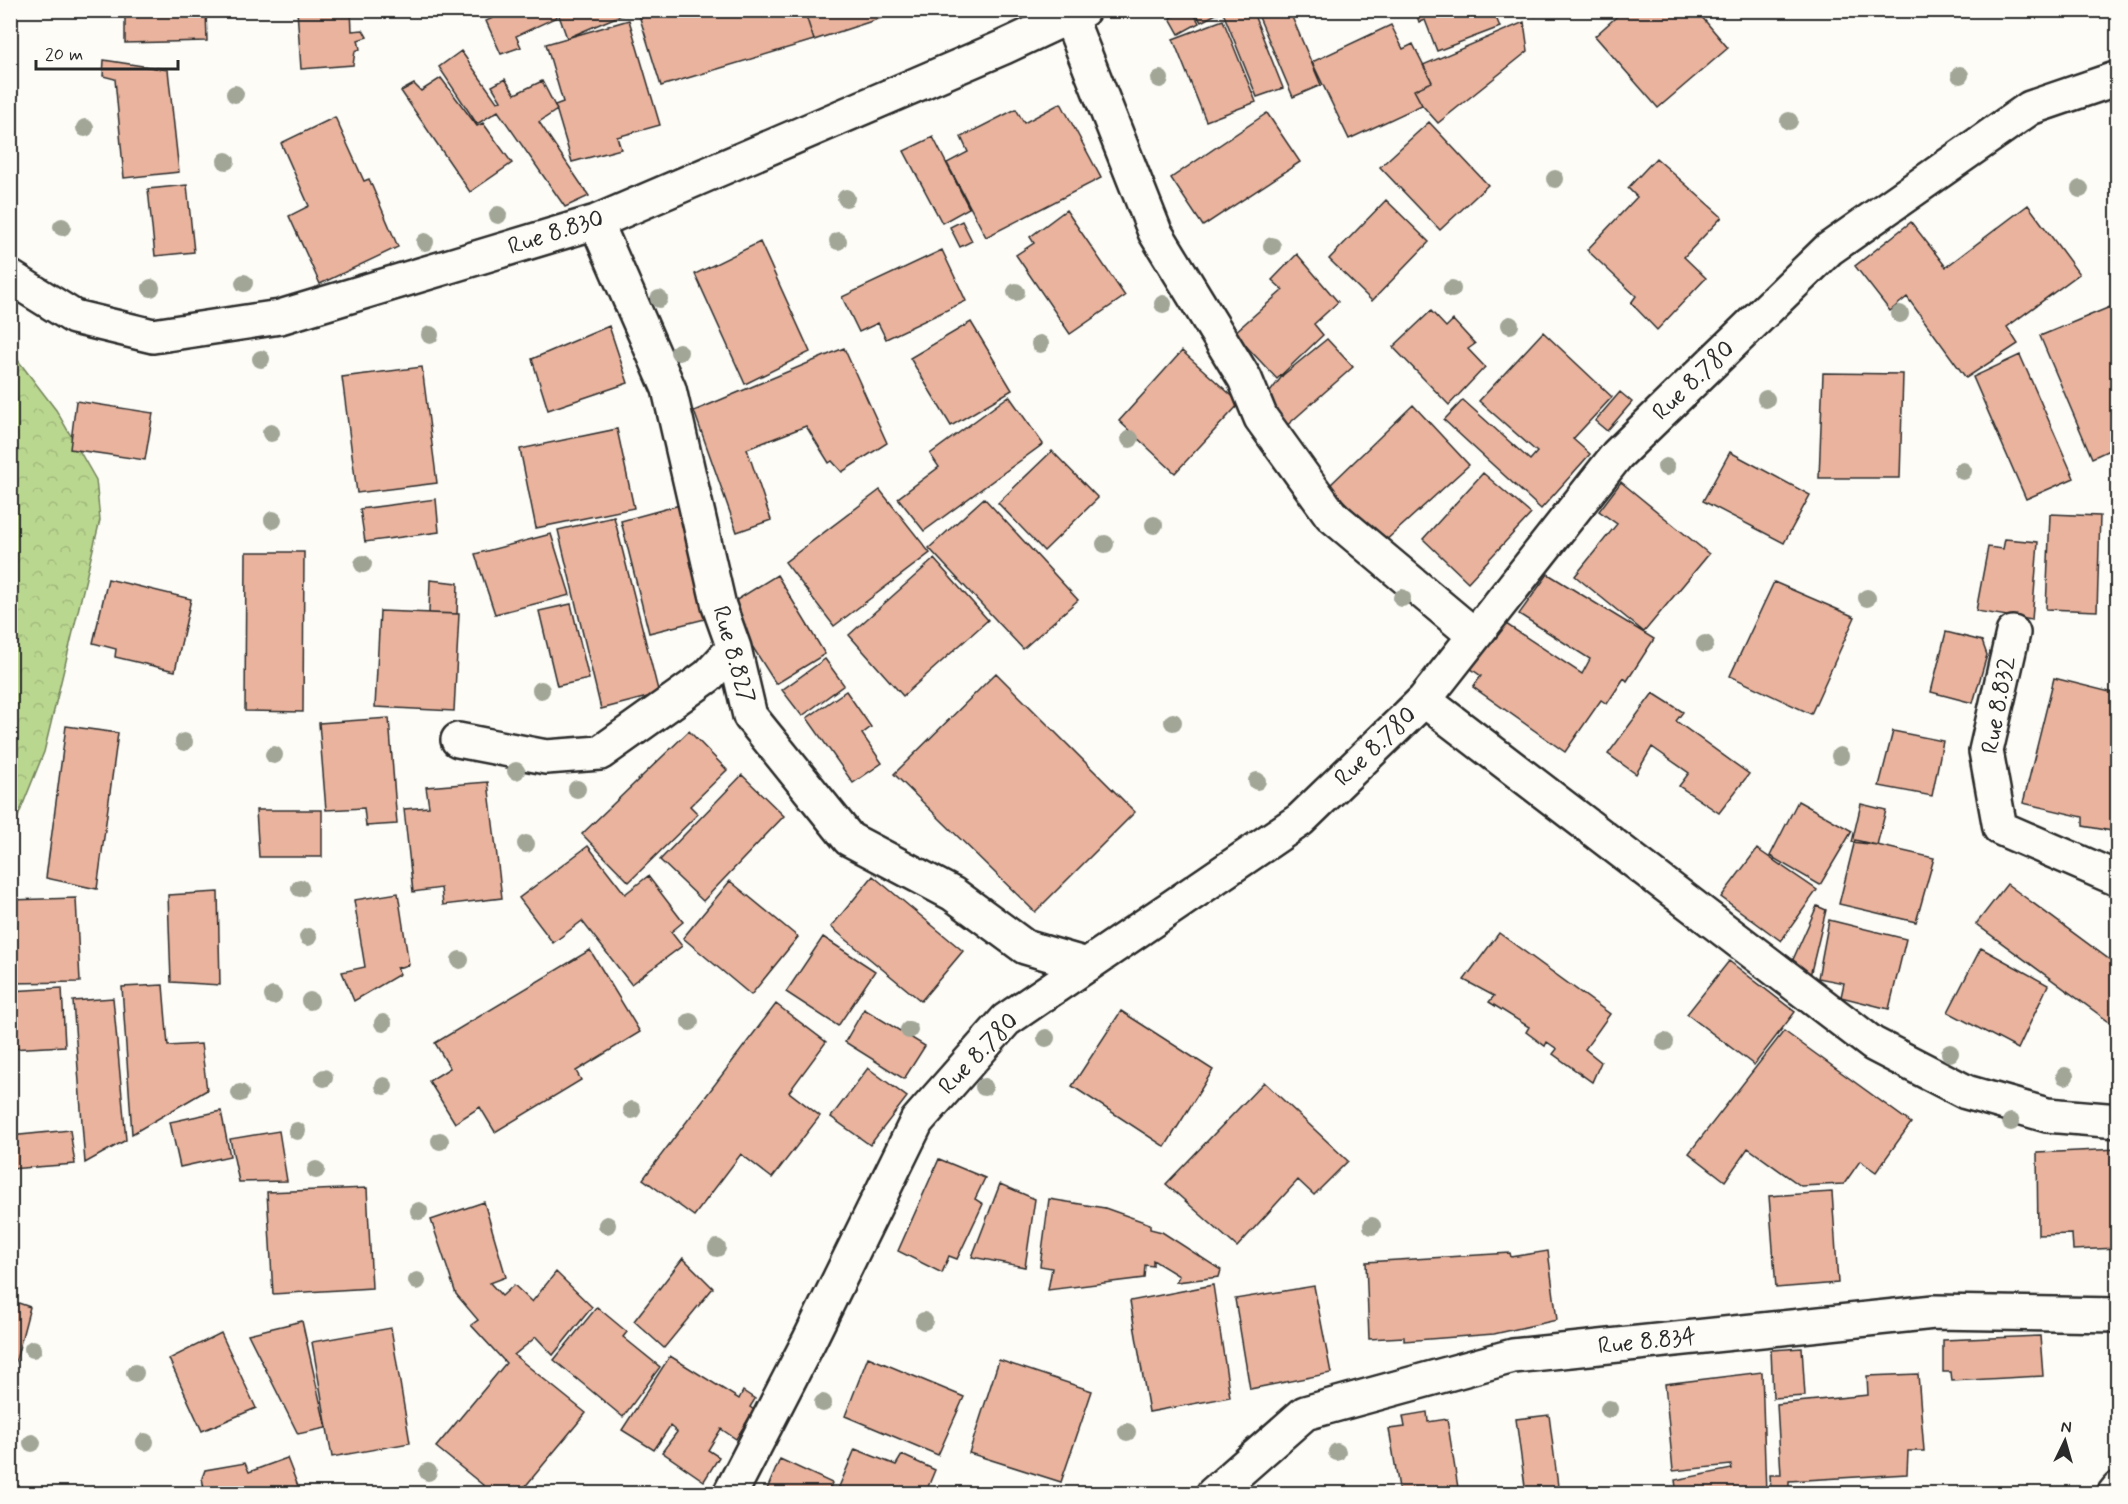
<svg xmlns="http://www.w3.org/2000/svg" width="2128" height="1504" viewBox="0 0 2128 1504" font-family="Mynerve,sans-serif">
	<defs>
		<pattern id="forest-crowns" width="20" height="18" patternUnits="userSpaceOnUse" patternTransform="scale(1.5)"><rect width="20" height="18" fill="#bad78f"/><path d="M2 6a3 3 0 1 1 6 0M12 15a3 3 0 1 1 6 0" fill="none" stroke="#a0b97c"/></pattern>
	</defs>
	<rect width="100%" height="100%" fill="#fdfcf7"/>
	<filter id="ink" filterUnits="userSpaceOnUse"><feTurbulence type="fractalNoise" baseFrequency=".0167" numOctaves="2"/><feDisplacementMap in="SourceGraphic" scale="12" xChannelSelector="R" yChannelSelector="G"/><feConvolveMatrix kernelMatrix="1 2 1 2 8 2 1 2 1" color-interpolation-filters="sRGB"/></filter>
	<g filter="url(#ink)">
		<path fill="url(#forest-crowns)" stroke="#72815d" stroke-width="1.5" d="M 11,355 L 17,359 L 56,410 L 96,480 L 100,520 L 44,752 L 11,834 Z"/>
		<path fill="#e9b39d" stroke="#2b2b2b" stroke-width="1.5" d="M 125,10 L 206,10 L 207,41 L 125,43 Z
			M 297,10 L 351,10 L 352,31 L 363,30 L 367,37 L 358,40 L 360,49 L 355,51 L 353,65 L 301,69 Z
			M 510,10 L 554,10 L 557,17 L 516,36 L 521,47 L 501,54 L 486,21 Z
			M 557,10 L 633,10 L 567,38 Z
			M 644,10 L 804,10 L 814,40 L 661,86 L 638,12 Z
			M 804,10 L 906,10 L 814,40 Z
			M 1184,10 L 1192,10 L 1199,23 L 1179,34 L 1170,18 Z
			M 1194,10 L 1222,10 L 1222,11 L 1201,22 Z
			M 1222,10 L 1252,10 L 1283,88 L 1257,97 Z
			M 1256,10 L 1289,10 L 1321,85 L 1293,97 Z
			M 1415,10 L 1493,10 L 1500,27 L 1437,51 L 1425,20 L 1419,22 Z
			M 1534,10 L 1554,10 L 1535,16 Z
			M 1624,10 L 1696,10 L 1728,48 L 1658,108 L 1595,36 Z
			M 629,20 L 660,125 L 617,137 L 621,149 L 572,162 L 555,105 L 563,102 L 546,44 Z
			M 1223,20 L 1256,102 L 1206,121 L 1173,39 Z
			M 1524,22 L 1528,51 L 1438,123 L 1422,105 L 1414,90 L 1432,82 L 1423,65 Z
			M 1391,25 L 1403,49 L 1413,44 L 1432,82 L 1414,90 L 1422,105 L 1349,139 L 1312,62 Z
			M 461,51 L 497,102 L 501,101 L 492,86 L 505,79 L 515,94 L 542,81 L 557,110 L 539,122 L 589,196 L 565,207 L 498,111 L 477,124 L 439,67 Z
			M 104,60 L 168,70 L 179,172 L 124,178 L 115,79 L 103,76 Z
			M 441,78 L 477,126 L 483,123 L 512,163 L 470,192 L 401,91 L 414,84 L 421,91 Z
			M 1061,103 L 1101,178 L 986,237 L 947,163 L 968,152 L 961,137 L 1016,109 L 1024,123 Z
			M 1267,113 L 1300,162 L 1203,226 L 1171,178 Z
			M 335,117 L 364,181 L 369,179 L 398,247 L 320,284 L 289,216 L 309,206 L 281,143 Z
			M 1429,122 L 1488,185 L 1440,230 L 1380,167 Z
			M 933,137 L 969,208 L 942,223 L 904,151 Z
			M 1656,158 L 1722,217 L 1684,257 L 1706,278 L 1657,330 L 1631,303 L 1636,296 L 1587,250 L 1637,197 L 1628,188 Z
			M 187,185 L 194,252 L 155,256 L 148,189 Z
			M 1386,200 L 1429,242 L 1372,301 L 1329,259 Z
			M 2028,205 L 2079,274 L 2007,327 L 2018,344 L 1966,378 L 1907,297 L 1890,311 L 1855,266 L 1911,222 L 1946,267 Z
			M 1066,210 L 1125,296 L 1070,334 L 1016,255 L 1034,243 L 1030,237 Z
			M 962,221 L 972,241 L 960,247 L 950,227 Z
			M 760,242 L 810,352 L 745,384 L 695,274 Z
			M 942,250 L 966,301 L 886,339 L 878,323 L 859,332 L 842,297 Z
			M 1297,254 L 1338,302 L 1314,324 L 1323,335 L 1277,379 L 1234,333 L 1283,290 L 1272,280 Z
			M 2110,307 L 2118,324 L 2118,446 L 2092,458 L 2040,336 Z
			M 1431,311 L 1446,327 L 1453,320 L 1475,344 L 1468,349 L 1485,367 L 1449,405 L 1393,347 Z
			M 971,322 L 1012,390 L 951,426 L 910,358 Z
			M 609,326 L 628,383 L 548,410 L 532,359 Z
			M 1543,332 L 1612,397 L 1573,439 L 1590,454 L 1541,509 L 1444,420 L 1463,400 L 1530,460 L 1537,452 L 1479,401 Z
			M 1327,339 L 1353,367 L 1283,429 L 1261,404 L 1283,375 Z
			M 844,348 L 887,443 L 842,472 L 832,461 L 829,463 L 806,426 L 747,449 L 771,520 L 737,532 L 694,411 Z
			M 1182,351 L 1240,403 L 1175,473 L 1119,421 Z
			M 2020,355 L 2074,478 L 2026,499 L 1973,377 Z
			M 422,367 L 437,483 L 357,493 L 342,377 Z
			M 1823,373 L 1903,374 L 1900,478 L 1819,478 Z
			M 1620,392 L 1632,402 L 1607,431 L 1595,421 Z
			M 1009,396 L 1043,444 L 924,531 L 898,498 L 939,467 L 930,454 Z
			M 76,401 L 153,413 L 145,460 L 70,449 Z
			M 1413,405 L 1469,465 L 1384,542 L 1329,486 Z
			M 617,429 L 634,508 L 536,528 L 520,449 Z
			M 1052,451 L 1098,498 L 1044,551 L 998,503 Z
			M 1730,452 L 1810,495 L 1784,543 L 1703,501 Z
			M 1483,473 L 1531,514 L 1468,582 L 1423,539 Z
			M 1621,482 L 1709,554 L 1644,632 L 1575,576 L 1617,524 L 1599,511 Z
			M 880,490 L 930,553 L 834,626 L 785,562 Z
			M 984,498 L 1078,600 L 1023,649 L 929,548 Z
			M 436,499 L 439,532 L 365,542 L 360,509 Z
			M 680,505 L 709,618 L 649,633 L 621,521 Z
			M 2050,514 L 2100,516 L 2097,611 L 2046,609 Z
			M 614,517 L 659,694 L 601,709 L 558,530 Z
			M 551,534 L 570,595 L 495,614 L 475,554 Z
			M 2005,539 L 2038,542 L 2032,620 L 1976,611 L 1988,547 L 2003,549 Z
			M 246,552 L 304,552 L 303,712 L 245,711 Z
			M 934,559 L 988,620 L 903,696 L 849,635 Z
			M 1548,574 L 1654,639 L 1627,681 L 1624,678 L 1607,704 L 1601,700 L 1565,752 L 1473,687 L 1481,676 L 1470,668 L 1503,622 L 1582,674 L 1590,659 L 1519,614 Z
			M 777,575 L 825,654 L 776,684 L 727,606 Z
			M 108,579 L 191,599 L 175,671 L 115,657 L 116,649 L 93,643 Z
			M 430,580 L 458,583 L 457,614 L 429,613 Z
			M 1774,582 L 1855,617 L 1811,714 L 1730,676 Z
			M 571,604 L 589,679 L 557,686 L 539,611 Z
			M 380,611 L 459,614 L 454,711 L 375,707 Z
			M 1946,632 L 1982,641 L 1987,655 L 1973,703 L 1931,692 Z
			M 825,659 L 844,685 L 802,716 L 782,690 Z
			M 996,673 L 1135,812 L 1035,912 L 894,774 Z
			M 2054,678 L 2118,694 L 2118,832 L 2083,826 L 2083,817 L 2023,803 Z
			M 846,691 L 871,727 L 862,734 L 882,763 L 853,783 L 807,718 Z
			M 1653,693 L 1683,712 L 1676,721 L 1749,774 L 1719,813 L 1679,786 L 1689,773 L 1652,747 L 1636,774 L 1608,754 Z
			M 389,718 L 397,824 L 366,826 L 364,808 L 326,810 L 319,723 Z
			M 66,726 L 118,733 L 97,889 L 46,878 Z
			M 689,731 L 727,770 L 690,806 L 698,814 L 629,882 L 582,834 Z
			M 1893,731 L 1943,741 L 1932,796 L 1879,786 Z
			M 742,775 L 784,816 L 703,901 L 660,860 Z
			M 488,782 L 502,898 L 443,905 L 441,888 L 413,892 L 404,809 L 429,807 L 426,787 Z
			M 1798,801 L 1852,831 L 1820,885 L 1770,856 Z
			M 1861,804 L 1886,810 L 1877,845 L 1852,842 Z
			M 256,810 L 322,810 L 322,857 L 259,857 Z
			M 1855,840 L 1934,858 L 1916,922 L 1839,904 Z
			M 588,846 L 625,894 L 648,876 L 683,922 L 671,932 L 682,946 L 631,984 L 582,921 L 553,943 L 519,898 Z
			M 1757,849 L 1817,890 L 1781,941 L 1721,897 Z
			M 873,876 L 963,951 L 921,1001 L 831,927 Z
			M 730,881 L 798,937 L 751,995 L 683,938 Z
			M 2007,884 L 2118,966 L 2118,1017 L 2112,1024 L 1976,924 Z
			M 218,892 L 220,985 L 171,982 L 168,895 Z
			M 398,893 L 409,965 L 397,968 L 400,974 L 354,1001 L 342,972 L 365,967 L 354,900 Z
			M 76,898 L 80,982 L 10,983 L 10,900 Z
			M 1817,906 L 1826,910 L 1810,976 L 1791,964 Z
			M 1829,920 L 1906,939 L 1889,1009 L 1841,997 L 1844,983 L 1818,978 Z
			M 1499,933 L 1610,1014 L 1585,1049 L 1601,1062 L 1592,1082 L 1553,1054 L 1557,1049 L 1547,1042 L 1545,1046 L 1526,1032 L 1529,1027 L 1489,1002 L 1494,996 L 1464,980 Z
			M 823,937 L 875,971 L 838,1026 L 786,992 Z
			M 1981,948 L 2048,985 L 2018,1049 L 1948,1012 Z
			M 590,950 L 640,1032 L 576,1071 L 581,1080 L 495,1132 L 480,1107 L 455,1123 L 429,1081 L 450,1068 L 435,1043 Z
			M 1729,961 L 1795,1012 L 1754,1065 L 1687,1014 Z
			M 163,985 L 168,1046 L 201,1044 L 207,1090 L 132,1134 L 122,987 Z
			M 62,988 L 65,1046 L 10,1049 L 10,991 Z
			M 113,998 L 126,1140 L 85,1163 L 73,1001 Z
			M 776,1004 L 826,1042 L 789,1092 L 820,1116 L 772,1178 L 741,1154 L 694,1216 L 643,1179 Z
			M 864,1009 L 925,1046 L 904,1079 L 845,1042 Z
			M 1121,1011 L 1213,1070 L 1165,1147 L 1072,1086 Z
			M 1784,1031 L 1911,1123 L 1876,1172 L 1860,1161 L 1844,1184 L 1801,1186 L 1748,1148 L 1725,1181 L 1689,1153 Z
			M 868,1068 L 907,1097 L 870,1145 L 831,1117 Z
			M 1264,1082 L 1348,1161 L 1314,1195 L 1298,1180 L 1237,1247 L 1166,1184 Z
			M 221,1111 L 230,1156 L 180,1167 L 170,1122 Z
			M 70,1130 L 75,1164 L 10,1169 L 10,1136 Z
			M 279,1131 L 287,1181 L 239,1182 L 230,1139 Z
			M 2118,1149 L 2118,1248 L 2073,1250 L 2072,1234 L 2038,1235 L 2037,1153 Z
			M 939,1159 L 985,1178 L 975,1199 L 983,1204 L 957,1259 L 949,1256 L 942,1273 L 898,1251 Z
			M 1000,1184 L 1035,1199 L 1025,1267 L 972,1257 Z
			M 367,1188 L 372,1288 L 273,1294 L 267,1192 Z
			M 1832,1192 L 1838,1283 L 1776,1288 L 1769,1196 Z
			M 1049,1199 L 1105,1208 L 1150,1224 L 1150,1229 L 1162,1232 L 1221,1270 L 1219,1277 L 1176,1282 L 1179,1276 L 1153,1260 L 1153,1266 L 1145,1265 L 1144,1278 L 1048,1290 L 1052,1268 L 1040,1266 Z
			M 484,1202 L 506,1277 L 490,1283 L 502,1296 L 514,1285 L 532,1302 L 556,1272 L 592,1307 L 553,1355 L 536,1337 L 514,1355 L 586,1413 L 519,1494 L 494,1494 L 436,1447 L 506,1363 L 471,1325 L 478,1320 L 456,1294 L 431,1220 Z
			M 1548,1251 L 1557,1320 L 1494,1334 L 1404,1341 L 1404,1337 L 1369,1339 L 1366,1262 L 1510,1253 L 1511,1257 Z
			M 683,1258 L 713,1288 L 664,1348 L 634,1321 Z
			M 1213,1285 L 1230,1397 L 1149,1412 L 1130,1301 Z
			M 1314,1286 L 1331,1373 L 1250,1389 L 1235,1299 Z
			M 10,1300 L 30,1307 L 15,1364 L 10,1363 Z
			M 597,1307 L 627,1332 L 623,1337 L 660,1367 L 623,1417 L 554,1360 Z
			M 302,1321 L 326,1428 L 298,1434 L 248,1334 Z
			M 391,1328 L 410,1443 L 332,1457 L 312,1342 Z
			M 221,1333 L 256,1408 L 202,1431 L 169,1359 Z
			M 2040,1336 L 2043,1376 L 1952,1381 L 1951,1372 L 1943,1372 L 1943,1340 Z
			M 1802,1348 L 1805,1396 L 1773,1398 L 1771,1350 Z
			M 670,1356 L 739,1399 L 743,1391 L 755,1399 L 750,1407 L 754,1410 L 736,1439 L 721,1429 L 708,1450 L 719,1457 L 704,1481 L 662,1452 L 677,1432 L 670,1426 L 654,1450 L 622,1430 Z
			M 868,1357 L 964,1397 L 938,1455 L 845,1416 Z
			M 999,1360 L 1092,1391 L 1061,1482 L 969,1453 Z
			M 1762,1372 L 1766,1494 L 1677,1494 L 1675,1480 L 1732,1469 L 1731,1465 L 1673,1471 L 1665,1384 Z
			M 1918,1374 L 1924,1451 L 1908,1451 L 1907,1474 L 1789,1481 L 1789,1490 L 1844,1489 L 1845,1494 L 1771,1491 L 1770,1475 L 1781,1475 L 1777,1404 L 1868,1395 L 1867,1376 Z
			M 1427,1412 L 1428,1422 L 1447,1419 L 1459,1494 L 1400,1494 L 1389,1429 L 1405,1427 L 1403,1416 Z
			M 1549,1415 L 1559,1494 L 1526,1494 L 1516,1419 Z
			M 855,1449 L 896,1465 L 902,1455 L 935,1470 L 925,1494 L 836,1494 Z
			M 287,1458 L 301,1494 L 205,1494 L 202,1478 L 205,1470 L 245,1463 L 249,1472 Z
			M 780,1459 L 832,1483 L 827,1494 L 765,1494 Z"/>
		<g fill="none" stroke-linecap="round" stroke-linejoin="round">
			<g stroke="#2b2b2b" stroke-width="38">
				<path id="minor" d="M 1070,17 L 1155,232 L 1245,379 L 1261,418 L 1331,515 L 1474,635
					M 596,222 L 669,389 L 719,606 L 734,648 L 750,716 L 849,839 L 953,894 L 1025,947 L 1087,965
					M 10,277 L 74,317 L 153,336 L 280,317 L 596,222 L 1004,47 L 1083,10
					M 2013,633 L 1986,751 L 2000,828 L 2118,879
					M 1424,700 L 1873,1044 L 1966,1092 L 2047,1115 L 2118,1121
					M 458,740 L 546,757 L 600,753 L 708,676 L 734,648
					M 730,1494 L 809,1341 L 917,1121 L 1006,1020 L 1300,820 L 1424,700 L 1617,455 L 1829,249 L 2030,108 L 2118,78
					M 1213,1494 L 1305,1413 L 1513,1356 L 1934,1312 L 2118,1315
					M 2114,1494 L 2118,1489"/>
			</g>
			<use href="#minor" stroke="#fdfcf7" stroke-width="33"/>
		</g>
		<g fill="#a1a697">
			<circle cx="1960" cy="75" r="9"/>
			<circle cx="1160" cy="79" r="9"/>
			<circle cx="235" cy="94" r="9"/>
			<circle cx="1789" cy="121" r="9"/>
			<circle cx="85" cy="128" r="9"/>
			<circle cx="226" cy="161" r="9"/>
			<circle cx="1555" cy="179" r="9"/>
			<circle cx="2080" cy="189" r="9"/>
			<circle cx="846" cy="198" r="9"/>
			<circle cx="498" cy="215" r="9"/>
			<circle cx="62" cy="227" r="9"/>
			<circle cx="838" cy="241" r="9"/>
			<circle cx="425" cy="242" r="9"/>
			<circle cx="1272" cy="246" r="9"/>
			<circle cx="244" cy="283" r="9"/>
			<circle cx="151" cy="288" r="9"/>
			<circle cx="1452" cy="289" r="9"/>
			<circle cx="1016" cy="292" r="9"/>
			<circle cx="659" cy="299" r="9"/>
			<circle cx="1163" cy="304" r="9"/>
			<circle cx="1900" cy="314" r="9"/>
			<circle cx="1510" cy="325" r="9"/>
			<circle cx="430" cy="335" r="9"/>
			<circle cx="1040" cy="344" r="9"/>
			<circle cx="679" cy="352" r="9"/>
			<circle cx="261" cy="359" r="9"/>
			<circle cx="1766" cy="399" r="9"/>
			<circle cx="271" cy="433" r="9"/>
			<circle cx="1130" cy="439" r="9"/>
			<circle cx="1666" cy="467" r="9"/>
			<circle cx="1963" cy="471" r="9"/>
			<circle cx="273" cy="520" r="9"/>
			<circle cx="1154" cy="525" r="9"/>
			<circle cx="1105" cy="544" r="9"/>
			<circle cx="363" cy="564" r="9"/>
			<circle cx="1402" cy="598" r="9"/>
			<circle cx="1867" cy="598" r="9"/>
			<circle cx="1705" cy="644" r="9"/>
			<circle cx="541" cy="690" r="9"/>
			<circle cx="1173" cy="722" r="9"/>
			<circle cx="184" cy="742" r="9"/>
			<circle cx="274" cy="755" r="9"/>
			<circle cx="1840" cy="756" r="9"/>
			<circle cx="516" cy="771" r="9"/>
			<circle cx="1257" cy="781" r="9"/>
			<circle cx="577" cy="789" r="9"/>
			<circle cx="526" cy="844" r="9"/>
			<circle cx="300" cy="888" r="9"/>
			<circle cx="308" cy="937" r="9"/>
			<circle cx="460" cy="960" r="9"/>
			<circle cx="273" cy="996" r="9"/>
			<circle cx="310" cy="1001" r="9"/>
			<circle cx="690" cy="1022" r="9"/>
			<circle cx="383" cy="1023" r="9"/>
			<circle cx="909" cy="1030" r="9"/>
			<circle cx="1046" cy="1038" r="9"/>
			<circle cx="1665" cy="1042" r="9"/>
			<circle cx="1950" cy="1053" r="9"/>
			<circle cx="2065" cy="1076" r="9"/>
			<circle cx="324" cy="1078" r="9"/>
			<circle cx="384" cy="1086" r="9"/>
			<circle cx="984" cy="1087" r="9"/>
			<circle cx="240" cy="1093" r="9"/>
			<circle cx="632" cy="1110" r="9"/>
			<circle cx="2011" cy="1122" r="9"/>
			<circle cx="297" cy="1131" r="9"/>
			<circle cx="440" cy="1141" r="9"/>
			<circle cx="316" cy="1170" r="9"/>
			<circle cx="419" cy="1211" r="9"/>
			<circle cx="607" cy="1225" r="9"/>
			<circle cx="1372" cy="1226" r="9"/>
			<circle cx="717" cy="1248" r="9"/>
			<circle cx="417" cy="1281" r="9"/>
			<circle cx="924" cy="1321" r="9"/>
			<circle cx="33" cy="1349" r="9"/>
			<circle cx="135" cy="1373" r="9"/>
			<circle cx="823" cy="1403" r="9"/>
			<circle cx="1609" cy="1409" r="9"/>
			<circle cx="1127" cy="1432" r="9"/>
			<circle cx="145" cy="1442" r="9"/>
			<circle cx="32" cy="1443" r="9"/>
			<circle cx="1337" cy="1452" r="9"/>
			<circle cx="428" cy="1472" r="9"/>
		</g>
	</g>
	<g text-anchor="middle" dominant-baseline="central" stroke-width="4.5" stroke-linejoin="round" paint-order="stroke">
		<g font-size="24" fill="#2b2b2b" stroke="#fdfcf7">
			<text transform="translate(556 233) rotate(-18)">Rue 8.830</text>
			<text transform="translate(1694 381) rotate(-44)">Rue 8.780</text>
			<text transform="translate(733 655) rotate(74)">Rue 8.827</text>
			<text transform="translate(1999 705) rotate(-80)">Rue 8.832</text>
			<text transform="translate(1376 747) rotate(-44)">Rue 8.780</text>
			<text transform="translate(979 1054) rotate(-46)">Rue 8.780</text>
			<text transform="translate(1647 1342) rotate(-6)">Rue 8.834</text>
		</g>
	</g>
	<rect width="2128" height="1504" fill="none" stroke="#fdfcf7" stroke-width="36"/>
	<rect x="18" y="18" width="2092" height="1468" fill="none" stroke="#2b2b2b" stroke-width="2" filter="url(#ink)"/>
	<g transform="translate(2065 1441) rotate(5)" stroke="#fdfcf7" stroke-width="4.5" paint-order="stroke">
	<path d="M0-4.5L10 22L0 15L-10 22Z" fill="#2b2b2b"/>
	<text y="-9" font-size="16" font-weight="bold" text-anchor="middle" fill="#2b2b2b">N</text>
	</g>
	<path d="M36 60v9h142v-9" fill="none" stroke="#2b2b2b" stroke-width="3"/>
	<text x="45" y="60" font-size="18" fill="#2b2b2b" stroke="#fdfcf7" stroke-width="4.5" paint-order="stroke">20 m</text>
</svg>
